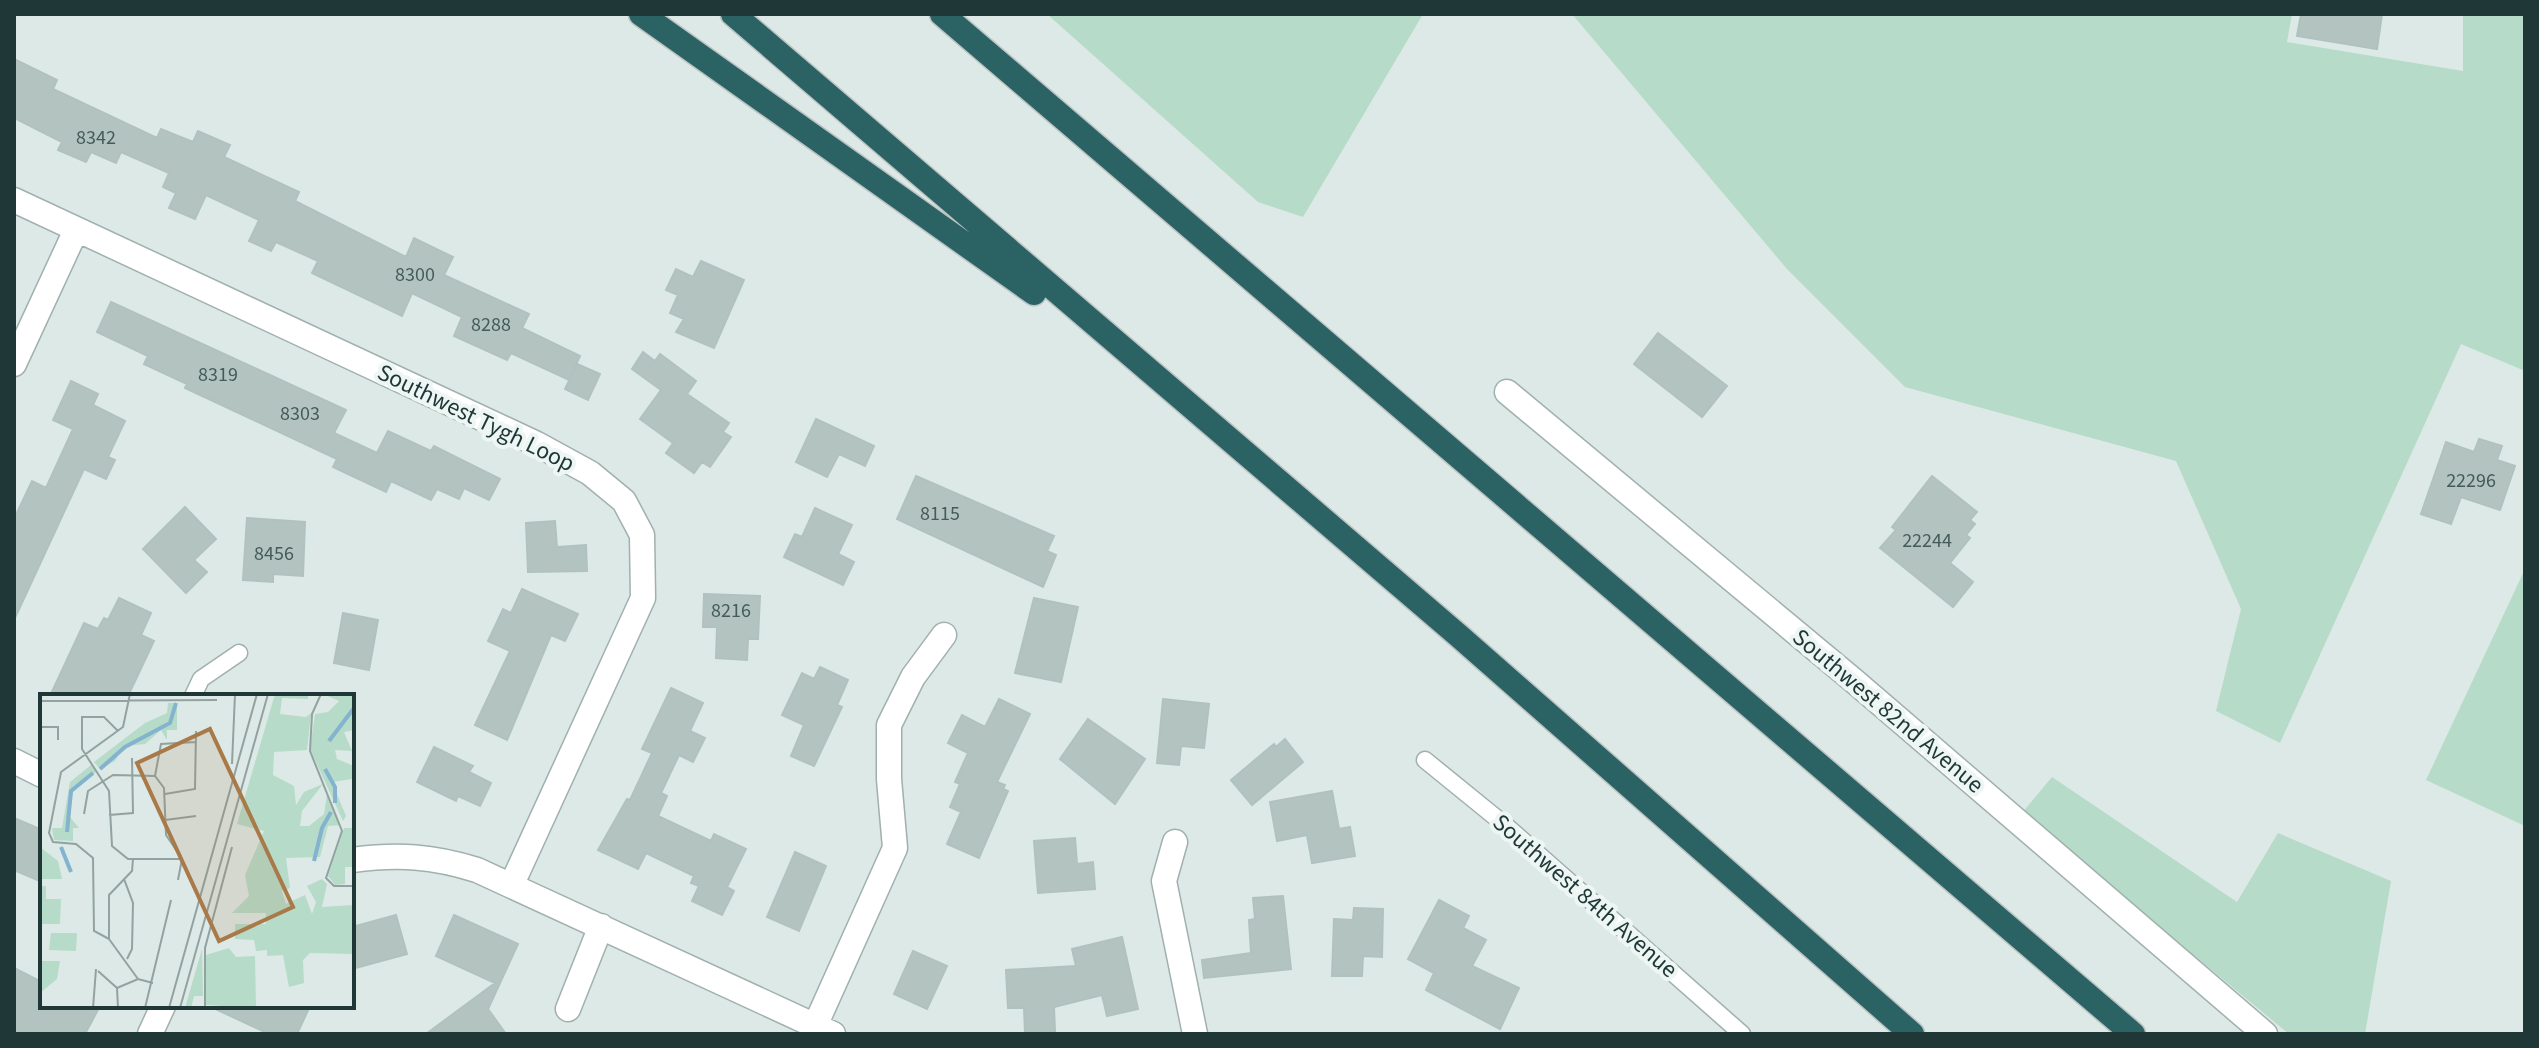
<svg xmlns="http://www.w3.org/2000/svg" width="2539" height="1048" viewBox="0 0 2539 1048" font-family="'Source Sans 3',sans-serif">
	<rect width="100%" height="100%" fill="#dde9e6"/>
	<path fill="#b6dbc8" d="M 1047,14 L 1423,14 L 1303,217 L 1258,202 Z
		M 1572,14 L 2292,14 L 2287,42 L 2463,71 L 2463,14 L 2525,14 L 2525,371 L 2461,344 L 2280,743 L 2216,711 L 2241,609 L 2176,461 L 1905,387 L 1787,269 Z
		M 2525,569 L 2525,826 L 2426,780 Z
		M 2052,777 L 2237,902 L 2278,833 L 2391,881 L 2365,1034 L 2289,1034 L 2022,813 Z"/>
	<path fill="#b3c4c0" stroke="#b0c2bf" stroke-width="2" d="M 2301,14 L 2382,14 L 2377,49 L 2297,36 Z
		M 14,59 L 57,80 L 53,89 L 157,138 L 161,129 L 193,142 L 198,131 L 230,145 L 224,157 L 299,192 L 295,201 L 406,257 L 414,238 L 453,257 L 444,275 L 529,314 L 522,328 L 580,356 L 569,380 L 511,353 L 507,360 L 454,336 L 462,317 L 412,293 L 402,316 L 312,273 L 318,261 L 276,242 L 271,251 L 249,241 L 259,220 L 206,195 L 195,219 L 169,208 L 176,193 L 163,187 L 169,173 L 121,152 L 116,163 L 91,152 L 86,162 L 58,150 L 62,142 L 14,118 Z
		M 701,261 L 744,280 L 714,348 L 676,332 L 684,319 L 670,313 L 678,295 L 666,290 L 676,269 L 693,277 Z
		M 111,302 L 346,410 L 334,433 L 377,453 L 388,431 L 431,451 L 434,446 L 500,479 L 489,500 L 464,488 L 459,499 L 437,489 L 431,500 L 391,481 L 386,492 L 333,467 L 337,459 L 185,388 L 187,384 L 144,364 L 148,356 L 97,332 Z
		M 1658,333 L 1727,386 L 1702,417 L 1634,364 Z
		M 643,352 L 655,361 L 660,354 L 696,381 L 687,394 L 729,423 L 723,432 L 731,437 L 710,467 L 702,462 L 694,473 L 666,453 L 673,443 L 640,419 L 661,390 L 632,369 Z
		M 577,364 L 600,374 L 588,400 L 565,389 Z
		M 71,381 L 98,394 L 93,405 L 125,421 L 108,457 L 115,460 L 106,479 L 84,469 L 14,620 L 14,519 L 32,481 L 46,488 L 73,429 L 53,420 Z
		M 816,419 L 874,446 L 865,466 L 839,454 L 827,477 L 796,462 Z
		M 2479,439 L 2502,446 L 2497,460 L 2515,466 L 2500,510 L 2461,497 L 2451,524 L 2421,514 L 2446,442 L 2474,452 Z
		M 916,476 L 1054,536 L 1047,551 L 1056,555 L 1043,587 L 897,519 Z
		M 1932,476 L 1977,512 L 1970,520 L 1975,524 L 1966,535 L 1970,538 L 1950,563 L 1973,582 L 1953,607 L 1880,548 L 1896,530 L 1892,527 Z
		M 185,507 L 216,539 L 194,560 L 207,572 L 186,593 L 143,549 Z
		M 815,508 L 852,525 L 838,554 L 854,562 L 843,585 L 784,557 L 795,534 L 802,537 Z
		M 247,518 L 305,522 L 303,576 L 273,574 L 273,582 L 243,580 Z
		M 555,521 L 557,547 L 586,545 L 587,571 L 528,572 L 526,523 Z
		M 522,589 L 578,614 L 565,641 L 551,635 L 507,740 L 475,725 L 510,651 L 488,641 L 503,609 L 511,613 Z
		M 704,594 L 760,596 L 758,639 L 748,639 L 747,660 L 716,658 L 717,627 L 703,627 Z
		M 119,598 L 151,613 L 141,635 L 154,641 L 128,696 L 50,696 L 84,623 L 98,629 L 104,618 L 108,620 Z
		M 1034,598 L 1078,607 L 1061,682 L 1015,673 Z
		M 343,613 L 378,620 L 369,670 L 334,663 Z
		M 820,667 L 848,680 L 837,705 L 842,707 L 814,766 L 791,756 L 804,725 L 782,715 L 802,673 L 814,679 Z
		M 671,688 L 703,703 L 690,731 L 705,738 L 693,762 L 679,755 L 661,793 L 667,796 L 658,816 L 711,841 L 714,834 L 746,849 L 727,887 L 734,891 L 722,915 L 692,901 L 699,886 L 691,883 L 694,876 L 646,853 L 638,869 L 598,850 L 627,799 L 630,800 L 652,753 L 642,749 Z
		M 999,699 L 1030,714 L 997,782 L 1005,785 L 1003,789 L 1008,791 L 979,858 L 947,844 L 961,812 L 950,807 L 960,784 L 955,782 L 968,753 L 948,743 L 962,715 L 985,727 Z
		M 1163,699 L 1209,704 L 1204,748 L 1181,746 L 1179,765 L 1157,763 Z
		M 1088,719 L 1145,759 L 1115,804 L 1060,759 Z
		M 1285,739 L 1303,762 L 1252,805 L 1231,780 L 1274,744 L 1276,747 Z
		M 434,747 L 473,766 L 469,772 L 491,783 L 480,806 L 458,796 L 456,801 L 417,782 Z
		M 1332,791 L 1339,829 L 1350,827 L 1355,856 L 1312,863 L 1307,835 L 1277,841 L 1270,802 Z
		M 14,818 L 42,830 L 42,882 L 14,870 Z
		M 1075,838 L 1077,864 L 1093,862 L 1095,889 L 1038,893 L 1034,841 Z
		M 795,852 L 826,866 L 799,931 L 767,917 Z
		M 1283,896 L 1291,969 L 1204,978 L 1202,960 L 1251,953 L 1249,920 L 1255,919 L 1253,898 Z
		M 1439,900 L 1469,916 L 1463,928 L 1486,940 L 1472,966 L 1519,988 L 1500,1029 L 1426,990 L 1434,973 L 1408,959 Z
		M 1354,908 L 1383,909 L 1382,957 L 1363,956 L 1362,976 L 1332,976 L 1334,919 L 1353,920 Z
		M 396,915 L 407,954 L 352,969 L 352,927 Z
		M 454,915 L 518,944 L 488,1009 L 506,1034 L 426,1034 L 495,983 L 436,956 Z
		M 1122,937 L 1138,1009 L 1107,1016 L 1102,995 L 1054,1007 L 1055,1032 L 1025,1034 L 1024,1008 L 1008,1008 L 1006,970 L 1076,966 L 1072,949 Z
		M 913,951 L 947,966 L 927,1009 L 894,994 Z
		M 14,968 L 42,982 L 42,1006 L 100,1006 L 85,1034 L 14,1034 Z
		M 209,1006 L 310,1006 L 297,1034 L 269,1034 Z"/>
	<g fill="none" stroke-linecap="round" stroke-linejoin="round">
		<g stroke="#a0b0ae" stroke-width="19">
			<path id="lane" d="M 193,696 L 201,679 L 239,653
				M 1425,760 L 1505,825 L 1742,1034"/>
		</g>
		<g stroke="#a0b0ae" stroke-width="27">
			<path id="street" d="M 14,200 L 537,444 L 590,473 L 624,501 L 642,535 L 643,598 L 512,884
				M 14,364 L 76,230
				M 1507,392 L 1853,680 L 2265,1034
				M 14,761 L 42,775
				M 1175,842 L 1164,881 L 1195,1034
				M 352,860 C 399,854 432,856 477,870 L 833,1034
				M 568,1009 L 601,926
				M 815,1026 L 895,848 L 889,779 L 889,725 L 913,677 L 944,635
				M 150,1034 L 163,1006"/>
		</g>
		<g stroke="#bcc3c3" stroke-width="27">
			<path id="highway" d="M 641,14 L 1034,293
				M 733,14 L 1459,636 L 1912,1034
				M 942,14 L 2133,1034"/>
		</g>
		<use href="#lane" stroke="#fff" stroke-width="16"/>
		<use href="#street" stroke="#fff" stroke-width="24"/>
		<use href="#highway" stroke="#2b6364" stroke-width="24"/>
	</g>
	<g text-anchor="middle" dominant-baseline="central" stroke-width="8" stroke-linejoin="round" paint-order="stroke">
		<g font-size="20" fill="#445b59">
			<text x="96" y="138">8342</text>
			<text x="415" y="275">8300</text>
			<text x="491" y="325">8288</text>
			<text x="218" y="375">8319</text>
			<text x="300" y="414">8303</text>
			<text x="2471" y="481">22296</text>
			<text x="940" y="514">8115</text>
			<text x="1927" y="541">22244</text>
			<text x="274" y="554">8456</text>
			<text x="731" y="611">8216</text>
		</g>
		<g font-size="24" fill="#1f3837" stroke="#edf6f3">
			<text transform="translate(476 418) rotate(26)">Southwest Tygh Loop</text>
			<text transform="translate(1888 711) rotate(40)">Southwest 82nd Avenue</text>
			<text transform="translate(1585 896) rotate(41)">Southwest 84th Avenue</text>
		</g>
	</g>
	<g transform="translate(40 694)">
		<rect width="314" height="314" fill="#dde9e6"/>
		<path d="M 235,0 L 268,0 L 268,5 L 242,4 L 240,20 L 266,23 L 271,19 L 267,56 L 234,58 L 233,81 L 254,92 L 256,111 L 264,98 L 283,90 L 262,117 L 260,132 L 269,132 L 284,120 L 287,100 L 300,131 L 288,132 L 280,163 L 246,164 L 250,194 L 242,197 L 246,210 L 265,201 L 272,220 L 276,208 L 267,192 L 282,185 L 287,190 L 282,213 L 314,211 L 314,260 L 270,259 L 263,266 L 264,289 L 249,293 L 243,261 L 227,262 L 227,256 L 216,257 L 214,246 L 195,245 L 195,230 L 226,230 L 226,219 L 192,219 L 209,202 L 205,181 L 224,137 L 197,130 ZM 283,0 L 314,0 L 314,36 L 304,38 L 312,57 L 295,56 L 297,65 L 314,72 L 314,89 L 312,85 L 292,88 L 306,122 L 303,127 L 270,55 L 275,20 L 288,18 L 299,7 ZM 128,9 L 137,9 L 137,36 L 127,36 L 127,46 L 121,36 L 105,50 L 84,52 L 75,67 L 60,75 L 54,68 L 105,29 L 127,19 ZM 51,71 L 56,78 L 33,98 L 30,123 L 39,134 L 33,134 L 33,147 L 14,146 L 12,134 L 22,134 L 30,88 ZM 304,134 L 314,134 L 314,173 L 305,173 L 305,190 L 295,191 L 288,182 ZM 0,153 L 18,167 L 22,185 L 0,185 ZM 0,192 L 6,192 L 6,205 L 21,205 L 20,230 L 0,230 ZM 11,239 L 37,239 L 36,257 L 9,256 ZM 189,254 L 196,263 L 215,262 L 216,314 L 166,311 L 166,261 ZM 162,255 L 163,302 L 154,302 L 151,314 L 145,314 ZM 0,267 L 20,267 L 17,285 L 0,299 Z" fill="#b6dbc8"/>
		<path fill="none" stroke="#84b3cf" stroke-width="4" d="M 289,47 L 314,14M 60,75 L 85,53 L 130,29 L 136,9M 285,75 L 295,93 L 295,109M 27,138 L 31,97 L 53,79M 21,153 L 31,178M 274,167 L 282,134 L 291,118"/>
		<path fill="none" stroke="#91a2a0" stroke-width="2" d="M 281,0 L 272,20 L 270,57 L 302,137 L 286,184 L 294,192 L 314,192M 0,7 L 177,6M 0,33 L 18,33 L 18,46M 78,37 L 64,23 L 42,23 L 42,55 L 69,97 L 72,152 L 88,165 L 142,165M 192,70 L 195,0M 115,82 L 121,50 L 156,48M 125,100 L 155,95 L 156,37M 44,120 L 48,97 L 73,81 L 115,82 L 124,94 L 126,141 L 142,165 L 138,186M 69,121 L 93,119 L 92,64M 125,126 L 156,122M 93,165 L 92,177 L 69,201 L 69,245 L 98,285M 84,185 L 93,209 L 92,255 L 87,265M 69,245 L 54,237 L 53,164 L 36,150 L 13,148 L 9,139 L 21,78 L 83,33 L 90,0M 58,277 L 77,294 L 78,314M 77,294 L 98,285 L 113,289M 53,314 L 56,275M 105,314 L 131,206M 129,314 L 217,0M 140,314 L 228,0M 165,314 L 165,254 L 192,153"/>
		<path fill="#a87949" fill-opacity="0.15" stroke="#a87949" stroke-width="4" d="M 170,35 L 253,213 L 179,247 L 97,69 Z"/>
		<rect width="314" height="314" fill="none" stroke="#1f3837" stroke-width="4"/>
	</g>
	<rect width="2539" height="1048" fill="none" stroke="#1f3837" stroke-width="32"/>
</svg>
